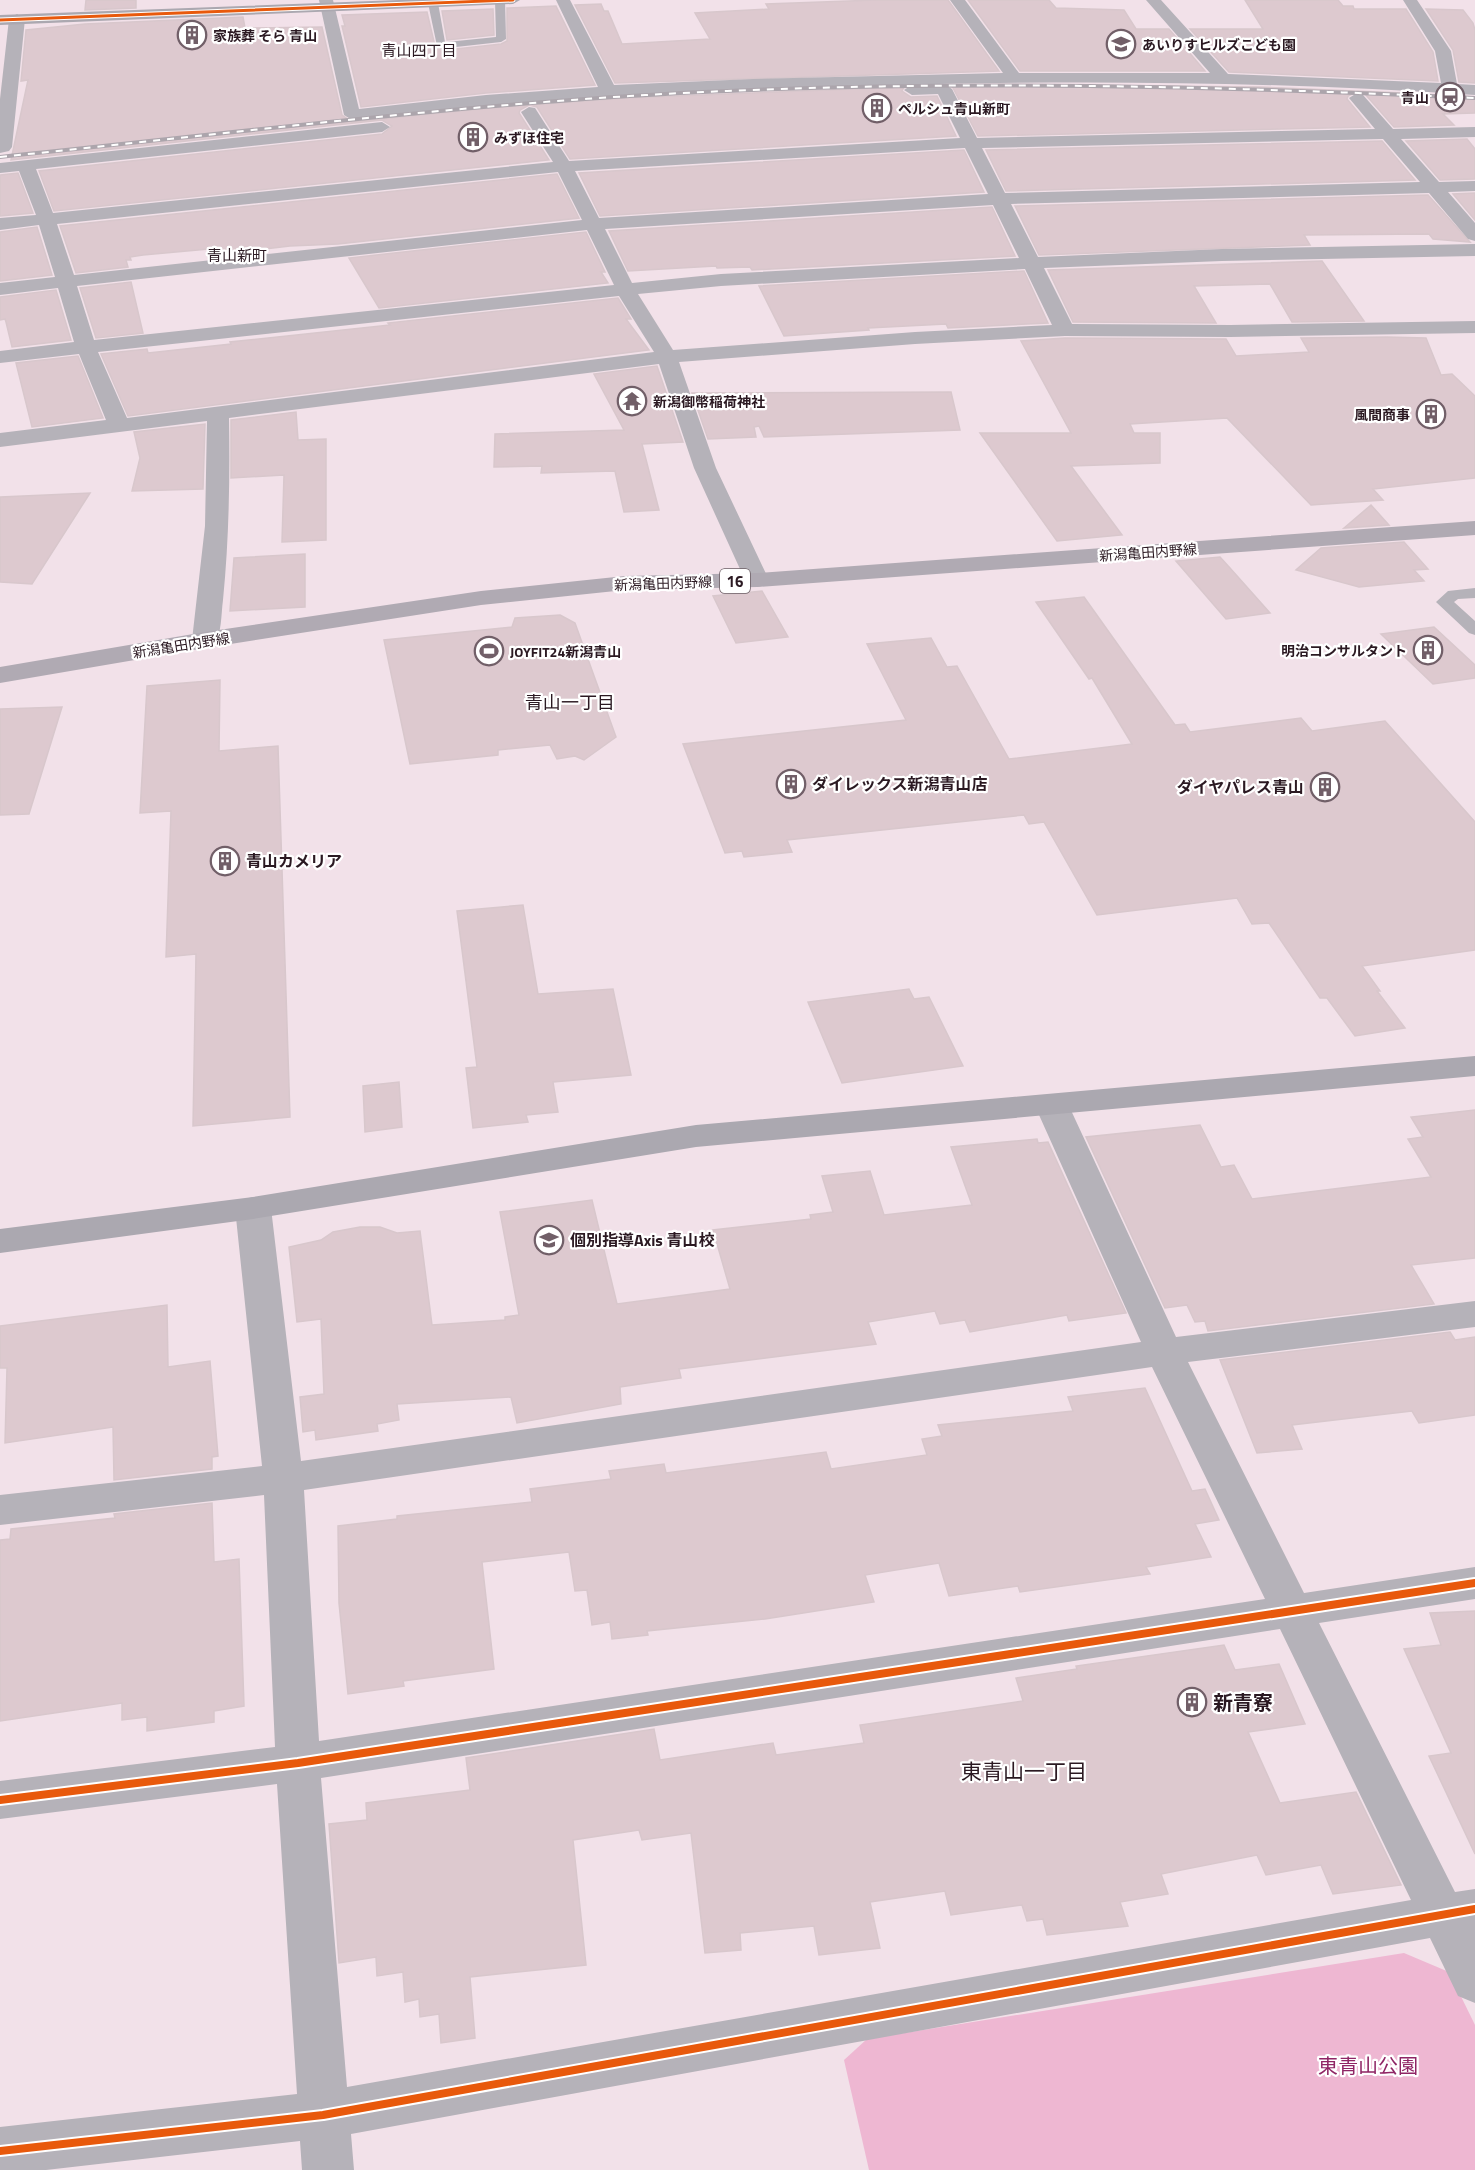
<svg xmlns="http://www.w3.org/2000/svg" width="1475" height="2170" viewBox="0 0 1475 2170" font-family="'Titillium Web','Noto Sans JP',sans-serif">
	<rect width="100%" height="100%" fill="#f2e1e9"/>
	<path fill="#eeb7d2" d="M 1404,1953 L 1449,1972 L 1475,2025 L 1475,2170 L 869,2170 L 844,2060 L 867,2039 Z"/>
	<path fill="#ddc9cf" stroke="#d8c7cc" stroke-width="1.5" d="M 86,0 L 136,0 L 136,8 L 85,10 Z
		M 876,0 L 948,0 L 999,71 L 615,83 L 575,5 L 601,4 L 604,11 L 608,11 L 622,44 L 710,39 L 695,13 L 769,9 L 766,4 Z
		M 968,0 L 1049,0 L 1056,8 L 1124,10 L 1136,29 L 1169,29 L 1205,71 L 1020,71 Z
		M 1245,0 L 1338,0 L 1343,6 L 1353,6 L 1354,9 L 1406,9 L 1433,52 L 1438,81 L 1229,72 L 1190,29 L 1263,29 Z
		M 556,6 L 595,85 L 486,93 L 361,107 L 342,26 L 345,26 L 342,15 L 427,12 L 435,46 L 447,50 L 501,44 L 507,41 L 507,8 Z
		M 493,9 L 494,35 L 447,40 L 442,11 Z
		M 1426,9 L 1463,10 L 1473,23 L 1475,30 L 1475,83 L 1459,82 L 1453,50 Z
		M 243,17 L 245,28 L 322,27 L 342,115 L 352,122 L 489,108 L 625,98 L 904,87 L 902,91 L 911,97 L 937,96 L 956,136 L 570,159 L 537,107 L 529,105 L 520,110 L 519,113 L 549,160 L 54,211 L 39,171 L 382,134 L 392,126 L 382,120 L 11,160 L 28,80 L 21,81 L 26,30 L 85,24 Z
		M 1043,85 L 1259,87 L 1403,93 L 1475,97 L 1475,113 L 1443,114 L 1454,125 L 1394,127 L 1365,94 L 1358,91 L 1348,96 L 1347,99 L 1370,127 L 978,136 L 952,86 Z
		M 1467,139 L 1475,149 L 1475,179 L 1440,180 L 1406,141 Z
		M 1382,141 L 1415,180 L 1006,191 L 986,150 Z
		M 964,150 L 984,192 L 600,216 L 579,173 Z
		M 18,173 L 33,213 L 0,216 L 0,175 Z
		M 557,174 L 579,218 L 338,244 L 290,246 L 222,254 L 220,248 L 143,255 L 130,257 L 131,260 L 126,260 L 128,267 L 76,273 L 60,226 Z
		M 1475,193 L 1475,220 L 1453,194 Z
		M 1428,195 L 1470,242 L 1433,239 L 1429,234 L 1304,235 L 1310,245 L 1039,255 L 1015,206 Z
		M 992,207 L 1015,256 L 752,270 L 750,267 L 717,268 L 716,266 L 628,271 L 609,231 Z
		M 37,227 L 52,275 L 0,281 L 0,232 Z
		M 586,232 L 605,272 L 601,272 L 608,283 L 379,308 L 349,258 Z
		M 1322,261 L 1364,321 L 1292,322 L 1270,284 L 1194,286 L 1216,323 L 1073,322 L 1048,270 Z
		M 1024,271 L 1048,323 L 948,328 L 946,324 L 868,328 L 869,330 L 784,336 L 759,286 Z
		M 131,282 L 143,333 L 96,338 L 80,288 Z
		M 56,290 L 71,340 L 12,347 L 6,322 L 5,319 L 0,320 L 0,297 Z
		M 618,298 L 631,319 L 626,319 L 649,350 L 128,416 L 101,354 L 147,349 L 148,353 L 231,344 L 230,342 L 390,325 L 388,323 Z
		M 1387,337 L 1426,338 L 1441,375 L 1452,374 L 1475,396 L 1475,478 L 1373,489 L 1383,500 L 1311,505 L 1227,418 L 1130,424 L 1134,433 L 1160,433 L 1160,463 L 1071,466 L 1122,535 L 1057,541 L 980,433 L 1071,433 L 1021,341 L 1065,338 L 1226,339 L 1236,356 L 1309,352 L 1301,338 Z
		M 78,356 L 103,418 L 32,427 L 16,363 Z
		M 657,366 L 683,442 L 642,444 L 659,510 L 624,512 L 615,471 L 541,473 L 542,466 L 494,467 L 495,434 L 624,430 L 594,374 Z
		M 951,392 L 960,430 L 764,437 L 759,426 L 754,427 L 756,437 L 708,439 L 692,393 Z
		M 296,412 L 298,440 L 326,439 L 326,540 L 282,542 L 284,475 L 231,478 L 231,420 Z
		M 205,424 L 203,489 L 132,491 L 140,458 L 134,432 Z
		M 90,493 L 32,584 L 0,582 L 0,497 Z
		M 1371,505 L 1389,525 L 1344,528 Z
		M 1404,542 L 1428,569 L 1414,570 L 1424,581 L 1359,587 L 1296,570 L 1321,548 Z
		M 305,554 L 305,607 L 230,611 L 234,558 Z
		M 1220,557 L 1230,568 L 1270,613 L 1226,619 L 1176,561 Z
		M 762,591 L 788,637 L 736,643 L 713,596 Z
		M 1084,597 L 1175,725 L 1185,724 L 1190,732 L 1301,718 L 1312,731 L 1385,721 L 1475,822 L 1475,950 L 1362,966 L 1380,991 L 1377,991 L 1405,1028 L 1355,1036 L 1327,998 L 1320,998 L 1269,923 L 1252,924 L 1237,898 L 1097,915 L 1044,822 L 1029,824 L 1024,815 L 787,840 L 792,852 L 744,857 L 742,851 L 725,853 L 683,744 L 906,720 L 867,644 L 931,638 L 947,667 L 957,666 L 1009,759 L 1132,744 L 1092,678 L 1089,679 L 1036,602 Z
		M 560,615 L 575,623 L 616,737 L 584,760 L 575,756 L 557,759 L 550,745 L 498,750 L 498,755 L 410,764 L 384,640 L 512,627 L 515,618 Z
		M 1434,627 L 1475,665 L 1475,678 L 1433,684 L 1381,634 Z
		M 220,680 L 219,751 L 278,746 L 290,1117 L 193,1126 L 196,954 L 166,957 L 171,811 L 140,813 L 147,686 Z
		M 62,707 L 29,814 L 0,815 L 0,709 Z
		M 523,905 L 538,994 L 613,989 L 631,1075 L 553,1082 L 558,1112 L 526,1115 L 528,1122 L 473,1128 L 466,1068 L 477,1067 L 457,911 Z
		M 909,989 L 914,999 L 929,997 L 963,1066 L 842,1083 L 808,1002 Z
		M 399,1082 L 402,1127 L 365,1132 L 363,1086 Z
		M 1475,1110 L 1475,1258 L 1411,1265 L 1434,1304 L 1208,1331 L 1205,1321 L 1195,1322 L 1187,1305 L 1165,1308 L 1086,1137 L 1200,1125 L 1221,1167 L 1234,1165 L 1252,1199 L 1431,1177 L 1408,1139 L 1423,1137 L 1411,1117 Z
		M 1037,1139 L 1038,1143 L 1048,1142 L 1126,1313 L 1069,1321 L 1067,1315 L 970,1332 L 965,1320 L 940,1324 L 935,1311 L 868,1322 L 876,1344 L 679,1369 L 681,1378 L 620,1387 L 621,1404 L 517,1423 L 511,1397 L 397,1404 L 399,1420 L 377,1424 L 378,1431 L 316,1440 L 315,1430 L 303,1432 L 300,1397 L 324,1394 L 321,1319 L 297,1322 L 289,1247 L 321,1240 L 333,1232 L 360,1227 L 380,1227 L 397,1233 L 420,1231 L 432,1325 L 505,1320 L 505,1317 L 519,1315 L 500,1212 L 592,1200 L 617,1304 L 730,1289 L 713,1230 L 811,1219 L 810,1215 L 833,1212 L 822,1176 L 870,1171 L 884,1215 L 972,1205 L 951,1147 Z
		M 167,1305 L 168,1367 L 210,1361 L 218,1456 L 212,1457 L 212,1469 L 114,1480 L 113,1427 L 5,1443 L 7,1368 L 0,1368 L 0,1326 Z
		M 1450,1332 L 1455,1340 L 1475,1337 L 1475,1415 L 1419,1423 L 1412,1411 L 1292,1425 L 1302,1449 L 1257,1453 L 1220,1360 Z
		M 1145,1388 L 1192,1491 L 1205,1489 L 1219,1520 L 1195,1524 L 1211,1557 L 1146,1567 L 1150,1574 L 1020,1592 L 1018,1586 L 949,1596 L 939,1563 L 865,1575 L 874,1602 L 765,1619 L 647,1631 L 648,1635 L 612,1639 L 610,1622 L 592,1625 L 587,1590 L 575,1591 L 569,1552 L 482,1562 L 494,1669 L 403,1681 L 404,1686 L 348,1694 L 339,1603 L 338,1526 L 397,1519 L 397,1516 L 532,1502 L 530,1489 L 611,1479 L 609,1471 L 664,1464 L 666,1473 L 826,1452 L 831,1469 L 927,1455 L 922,1439 L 942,1436 L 938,1425 L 1073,1411 L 1068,1397 Z
		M 212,1503 L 214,1562 L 239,1559 L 244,1706 L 214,1711 L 214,1722 L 147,1731 L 147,1717 L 122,1720 L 122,1703 L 0,1721 L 0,1540 L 10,1539 L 11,1529 L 115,1518 L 114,1514 Z
		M 1475,1611 L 1475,1854 L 1429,1756 L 1451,1753 L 1404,1649 L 1441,1645 L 1430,1613 Z
		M 1224,1645 L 1235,1670 L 1279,1664 L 1305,1724 L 1248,1732 L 1280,1803 L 1356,1792 L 1401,1885 L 1333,1894 L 1321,1865 L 1266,1875 L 1257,1855 L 1161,1874 L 1168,1894 L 1120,1902 L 1128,1926 L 1047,1935 L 1043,1919 L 1027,1921 L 1022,1905 L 951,1915 L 945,1891 L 870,1902 L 880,1948 L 819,1955 L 814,1926 L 740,1933 L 741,1950 L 705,1953 L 691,1833 L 642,1840 L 639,1830 L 573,1840 L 586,1965 L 470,1977 L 475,2038 L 441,2043 L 439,2014 L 420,2017 L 419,1999 L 405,2002 L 403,1972 L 377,1976 L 376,1957 L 339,1963 L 329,1824 L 367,1820 L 366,1803 L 470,1790 L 466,1758 L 654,1729 L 660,1760 L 773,1743 L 776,1755 L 864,1743 L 860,1725 L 1023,1701 L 1016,1678 L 1077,1669 L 1076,1666 Z"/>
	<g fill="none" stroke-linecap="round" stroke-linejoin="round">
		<path fill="#b5b2b9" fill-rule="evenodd" d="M 433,0 L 438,3 L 445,42 L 447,42 L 496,37 L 495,0 L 505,0 L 506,39 L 501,42 L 447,48 L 437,46 L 428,3 Z
			M 1475,588 L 1475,598 L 1458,599 L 1454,602 L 1475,621 L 1475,635 L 1469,633 L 1436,602 L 1448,591 Z"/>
		<path fill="#b5b2b9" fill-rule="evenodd" d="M 319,0 L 333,0 L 359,109 L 486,95 L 598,87 L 556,0 L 570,0 L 614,85 L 753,79 L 1003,73 L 950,0 L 965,0 L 1019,73 L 1210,73 L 1146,0 L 1161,0 L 1228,74 L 1441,83 L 1435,51 L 1403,0 L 1417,0 L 1451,51 L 1457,84 L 1475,85 L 1475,95 C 1283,82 1091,80 899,85 C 716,89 534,97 352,120 L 344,115 Z
			M 17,14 L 25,19 L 12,147 L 9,151 L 0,153 L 0,99 L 9,19 Z
			M 944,84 L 952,89 L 977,138 L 1375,129 L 1349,98 L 1357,93 L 1363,95 L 1393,129 L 1475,127 L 1475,137 L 1401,139 L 1439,182 L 1475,181 L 1475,191 L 1448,192 L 1475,223 L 1475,241 L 1468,239 L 1429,193 L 1011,204 L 1038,257 L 1222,249 L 1475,244 L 1475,256 L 1222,261 L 1044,268 L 1072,324 L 1230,325 L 1475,321 L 1475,333 L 1230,337 L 1065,336 L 915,344 L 679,362 L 716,468 L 769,580 L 766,585 L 757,587 L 748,585 L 745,580 L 694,468 L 659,364 L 229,418 C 230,479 229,540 223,600 C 221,614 222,634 214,645 L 205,648 L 196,645 L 192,640 L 205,526 L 207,421 L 0,447 L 0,433 L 106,420 L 79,354 L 0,363 L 0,351 L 74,342 L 58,288 L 0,295 L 0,283 L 55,277 L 39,225 L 0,230 L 0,218 L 36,215 L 19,171 L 0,173 L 0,163 L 382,122 L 390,127 L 382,132 L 36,169 L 53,213 L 553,162 L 521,112 L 529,107 L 535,108 L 569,161 L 960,138 L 938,94 L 912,95 L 904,90 L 912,85 ZM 1383,139 L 1420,182 L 1005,193 L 982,148 ZM 965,148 L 988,194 L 599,218 L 575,171 ZM 558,172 L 582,220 L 74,275 L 57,224 ZM 993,205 L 1019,258 L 721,274 L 632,283 L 605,229 ZM 587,230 L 614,285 L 94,340 L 77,286 ZM 1025,269 L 1052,325 L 915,332 L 673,350 L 638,294 L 721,286 ZM 619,296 L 654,352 L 127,418 L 98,352 Z
			M 1052,1096 L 1064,1099 L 1069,1106 L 1176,1337 L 1475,1301 L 1475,1327 L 1188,1362 L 1304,1593 L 1475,1567 L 1475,1599 L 1319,1623 L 1455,1892 L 1475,1889 L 1475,2003 L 1458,1996 L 1430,1938 L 351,2134 L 354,2170 L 302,2170 L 300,2141 L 46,2170 L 0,2170 L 0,2127 L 297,2094 L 277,1784 L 0,1819 L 0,1781 L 275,1747 L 264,1495 L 0,1525 L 0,1495 L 262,1466 L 235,1208 L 241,1200 L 253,1197 L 265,1200 L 271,1208 L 301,1461 L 1141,1342 L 1035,1106 L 1040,1099 ZM 1152,1367 L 1265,1599 L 319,1741 L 304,1490 ZM 1280,1629 L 1411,1900 L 347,2087 L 321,1778 Z"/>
		<path fill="#aba8b0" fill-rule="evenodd" d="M 399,0 L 520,0 L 513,4 L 0,25 L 0,15 Z
			M 1475,1056 L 1475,1076 L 696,1147 L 253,1219 L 0,1253 L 0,1229 L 253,1197 L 696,1125 Z"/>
		<path fill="#b0aab3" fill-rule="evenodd" d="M 1475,521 L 1475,535 L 757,587 L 625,590 L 481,605 L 205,648 L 0,683 L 0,667 L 205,632 L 481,591 L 625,576 L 757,573 Z"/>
		<g stroke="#aca5ac" stroke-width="4">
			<path id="rail" d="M 0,157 C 234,133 468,103 703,92 C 960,80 1218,86 1475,98"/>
		</g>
		<use href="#rail" stroke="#fff" stroke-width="2" stroke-dasharray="7" stroke-linecap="butt"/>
		<g stroke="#fff" stroke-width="5">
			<path id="cycleway-far1" d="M 0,20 L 513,0"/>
		</g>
		<g stroke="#fff" stroke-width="12">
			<path id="cycleway" d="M 0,1800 L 298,1763 L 1475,1583
				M 0,2151 L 323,2115 L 1475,1909"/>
		</g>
		<use href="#cycleway-far1" stroke="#e8590c" stroke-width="3"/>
		<use href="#cycleway" stroke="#e8590c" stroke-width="8"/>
	</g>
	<defs>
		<g id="building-ring" transform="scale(1.5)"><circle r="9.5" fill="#fff" stroke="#715f68" stroke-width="1.5"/><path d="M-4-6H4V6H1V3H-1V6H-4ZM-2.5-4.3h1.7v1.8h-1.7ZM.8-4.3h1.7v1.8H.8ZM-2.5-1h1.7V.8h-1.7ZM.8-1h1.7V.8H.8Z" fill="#715f68"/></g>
		<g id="school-ring" transform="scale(1.5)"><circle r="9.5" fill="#fff" stroke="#715f68" stroke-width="1.5"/><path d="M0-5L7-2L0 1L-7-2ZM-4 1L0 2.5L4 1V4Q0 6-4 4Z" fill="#715f68"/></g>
		<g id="station-ring" transform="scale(1.5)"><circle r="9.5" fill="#fff" stroke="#715f68" stroke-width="1.5"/><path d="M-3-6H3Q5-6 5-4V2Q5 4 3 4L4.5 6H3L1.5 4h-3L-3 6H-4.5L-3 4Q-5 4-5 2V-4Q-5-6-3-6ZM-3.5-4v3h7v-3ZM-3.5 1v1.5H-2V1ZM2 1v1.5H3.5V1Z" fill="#715f68"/></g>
		<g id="temple-ring" transform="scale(1.5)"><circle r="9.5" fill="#fff" stroke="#715f68" stroke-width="1.5"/><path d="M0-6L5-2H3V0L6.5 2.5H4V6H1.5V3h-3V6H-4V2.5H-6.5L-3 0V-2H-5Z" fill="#715f68"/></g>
		<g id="stadium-ring" transform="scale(1.5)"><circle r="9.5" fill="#fff" stroke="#715f68" stroke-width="1.5"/><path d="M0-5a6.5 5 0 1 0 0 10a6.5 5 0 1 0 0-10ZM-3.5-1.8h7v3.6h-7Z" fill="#715f68"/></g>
	</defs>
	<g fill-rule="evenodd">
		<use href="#building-ring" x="192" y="35"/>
		<use href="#school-ring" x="1121" y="44"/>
		<use href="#station-ring" x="1450" y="97"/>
		<use href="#building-ring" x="877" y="108"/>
		<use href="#building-ring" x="473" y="137"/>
		<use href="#temple-ring" x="632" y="401"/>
		<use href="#building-ring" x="1431" y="414"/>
		<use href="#building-ring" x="1428" y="650"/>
		<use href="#stadium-ring" x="489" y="651"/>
		<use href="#building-ring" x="791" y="784"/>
		<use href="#building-ring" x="1325" y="787"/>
		<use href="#building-ring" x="225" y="861"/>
		<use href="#school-ring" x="549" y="1240"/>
		<use href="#building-ring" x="1192" y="1702"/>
	</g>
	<g text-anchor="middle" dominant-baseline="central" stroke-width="4.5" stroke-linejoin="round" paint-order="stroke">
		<g font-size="14" font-weight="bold" fill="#2b1922" stroke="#fff" text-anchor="start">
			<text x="213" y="35">家族葬 そら 青山</text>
			<text x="1142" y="44">あいりすヒルズこども園</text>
			<text x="1429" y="97" text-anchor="end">青山</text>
			<text x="898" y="108">ペルシュ青山新町</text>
			<text x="494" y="137">みずほ住宅</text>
			<text x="653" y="401">新潟御幣稲荷神社</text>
			<text x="1410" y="414" text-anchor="end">風間商事</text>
			<text x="1407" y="650" text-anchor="end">明治コンサルタント</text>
			<text x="510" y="651">JOYFIT24新潟青山</text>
		</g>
		<g font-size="14" fill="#2b1922" stroke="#fff">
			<text transform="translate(1148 552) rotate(-4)">新潟亀田内野線</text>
			<text transform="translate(663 583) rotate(-2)">新潟亀田内野線</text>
			<text transform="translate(181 645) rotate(-9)">新潟亀田内野線</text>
		</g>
		<g font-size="15" fill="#2b1922" stroke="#fff">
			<text x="419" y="50">青山四丁目</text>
			<text x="237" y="255">青山新町</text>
		</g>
		<rect fill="#fff" stroke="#6b5e64" stroke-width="1.5" x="720" y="569" width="30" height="24" rx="4.5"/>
		<g font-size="15" font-weight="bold" fill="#2b1922">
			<text x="735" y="581">16</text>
		</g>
		<g font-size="16" font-weight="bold" fill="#2b1922" stroke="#fff" text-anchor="start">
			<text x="812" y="784">ダイレックス新潟青山店</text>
			<text x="1304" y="787" text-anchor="end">ダイヤパレス青山</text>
			<text x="246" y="861">青山カメリア</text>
			<text x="570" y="1240">個別指導Axis 青山校</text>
		</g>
		<g font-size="18" fill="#2b1922" stroke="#fff">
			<text x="570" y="702">青山一丁目</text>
		</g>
		<g font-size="20" font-weight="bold" fill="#2b1922" stroke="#fff" text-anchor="start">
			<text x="1213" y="1702">新青寮</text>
		</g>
		<g font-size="20" fill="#8f2565" stroke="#fff">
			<text x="1368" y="2065">東青山公園</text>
		</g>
		<g font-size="21" fill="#2b1922" stroke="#fff">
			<text x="1024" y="1771">東青山一丁目</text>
		</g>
	</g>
</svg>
